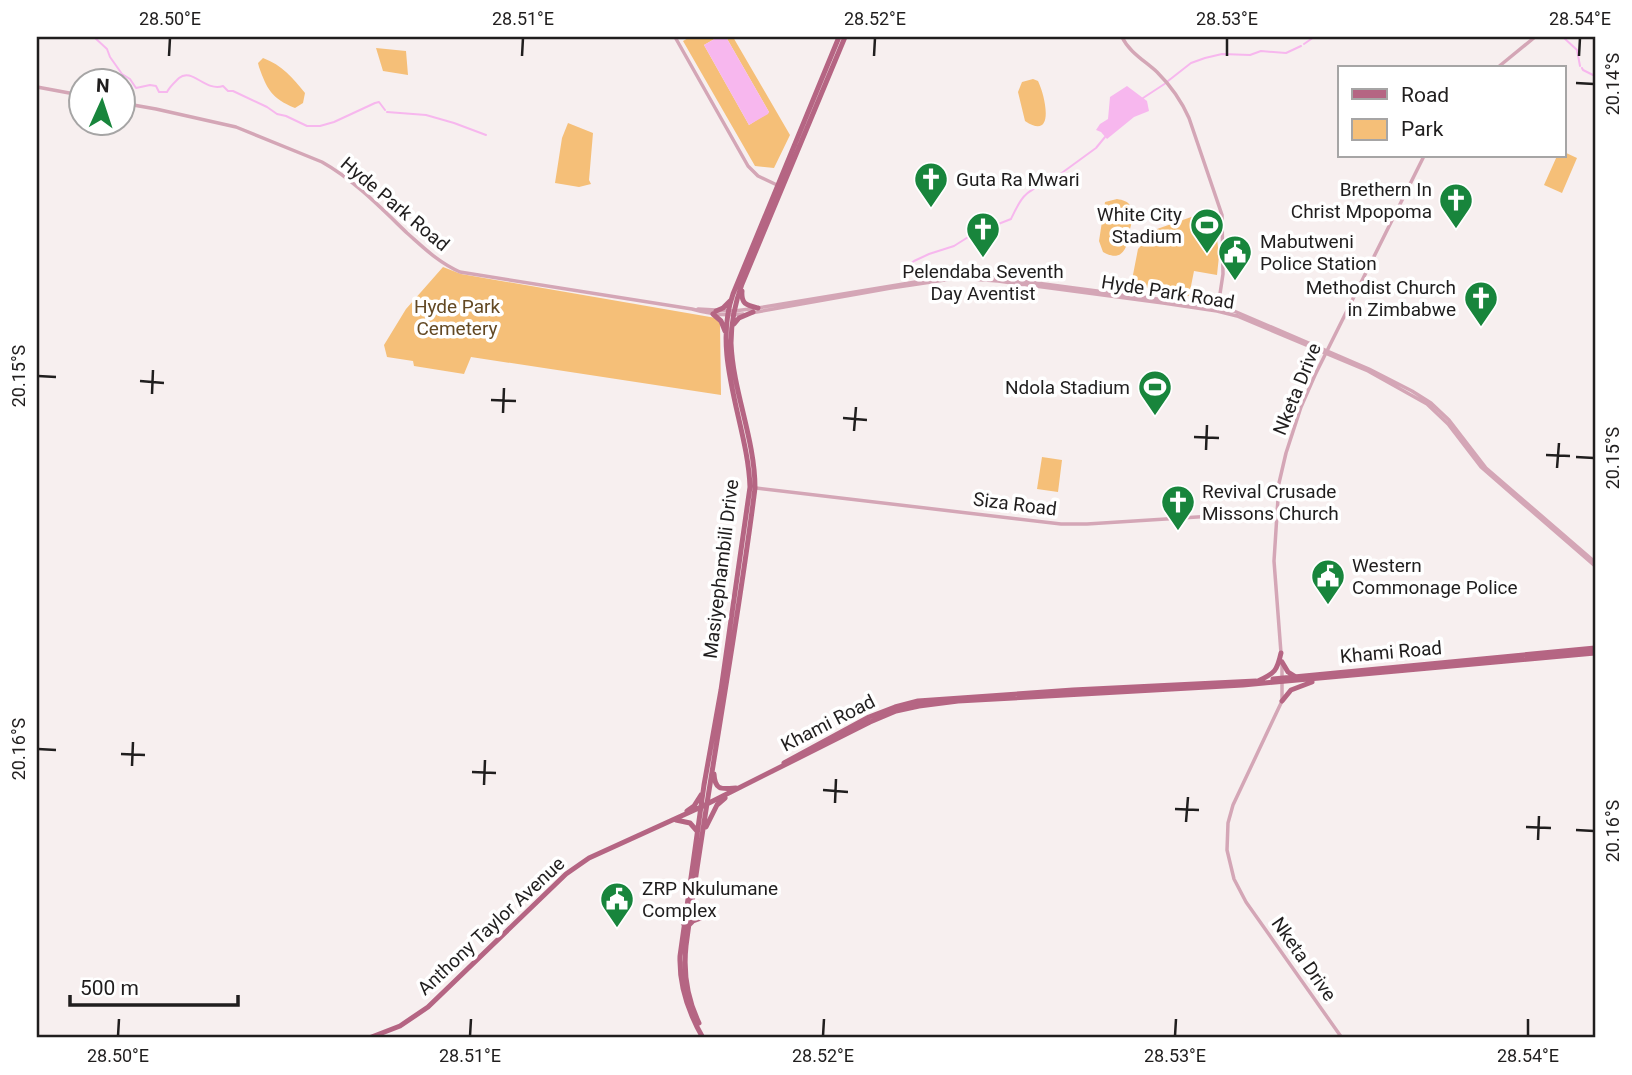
<svg xmlns="http://www.w3.org/2000/svg" width="1632" height="1075" viewBox="0 0 1632 1075" font-family="Roboto,sans-serif">
	<rect width="100%" height="100%" fill="#f7efef"/>
	<path fill="#f5bf78" d="M 690,37 L 718,37 L 704,45 L 749,125 L 769,112 L 726,37 L 733,37 L 790,135 L 774,168 L 755,166 L 683,41 Z
		M 376,48 L 406,51 L 408,75 L 383,71 Z
		M 263,58 C 282,65 293,78 305,93 L 303,103 L 295,108 C 271,98 267,89 259,67 L 258,63 Z
		M 1033,79 L 1038,81 C 1045,95 1056,142 1025,121 L 1018,92 L 1022,82 Z
		M 568,123 L 593,133 L 589,180 L 591,184 L 579,187 L 555,183 L 562,138 Z
		M 1564,152 L 1577,158 L 1562,193 L 1544,185 L 1557,156 L 1564,156 Z
		M 1117,199 C 1123,200 1128,201 1131,207 C 1135,214 1132,222 1130,229 C 1128,245 1124,264 1103,252 L 1099,241 L 1105,202 Z
		M 1197,215 L 1200,226 L 1207,231 L 1216,230 L 1219,256 L 1217,275 L 1194,271 L 1189,296 L 1131,285 L 1138,249 L 1157,229 Z
		M 443,267 L 461,274 L 716,318 L 720,322 L 721,395 L 471,357 L 464,374 L 414,366 L 413,361 L 387,357 L 384,345 L 406,309 Z
		M 1042,457 L 1062,460 L 1058,492 L 1037,489 Z"/>
	<path fill="#f7b7ee" d="M 718,37 L 726,37 L 769,112 L 768,114 L 749,125 L 704,45 Z
		M 1127,86 L 1147,101 L 1149,111 L 1134,117 L 1107,139 L 1101,132 L 1096,130 L 1100,124 L 1108,119 L 1110,97 Z"/>
	<g fill="none" stroke-linecap="round" stroke-linejoin="round">
		<path stroke="#f7b7ee" stroke-width="2" d="M 94,37 L 107,49 L 110,57 L 122,74 L 130,79 L 136,88 L 150,85 L 156,86 L 159,92 L 167,92 C 170,86 174,83 179,78 C 192,67 205,92 223,86 L 228,91 L 233,91 L 267,107 L 277,114 L 286,116 L 307,126 L 320,126 L 334,122 L 375,103 L 379,102 L 385,110
			M 1563,37 L 1577,50 L 1580,66
			M 1304,44 L 1314,37
			M 1582,68 L 1583,70 L 1595,76
			M 1168,81 L 1191,63 L 1205,58 L 1222,54 L 1250,55 L 1261,51 L 1286,53 L 1301,46
			M 1143,98 L 1166,83
			M 387,112 L 426,115 L 454,123 L 486,135
			M 1048,183 L 1096,148 L 1105,137
			M 903,270 L 914,261 L 929,254 L 954,246 L 973,234 L 1011,219 C 1020,200 1024,191 1045,184"/>
		<path stroke="#d4a6b6" stroke-width="3.5" d="M 675,37 L 748,166 L 758,176 L 777,185
			M 1122,37 C 1129,52 1145,61 1157,72 C 1171,86 1181,100 1189,118 L 1222,215 L 1223,274 L 1218,307
			M 1497,68 L 1535,37
			M 37,87 L 80,95
			M 122,103 L 156,109 L 236,127 L 322,162 C 354,180 381,208 407,233 C 424,248 439,263 460,272 L 692,309 C 709,314 725,316 743,314
			M 698,309 L 734,311 L 758,308 L 958,275 L 999,278 L 1218,307 L 1234,311 L 1369,369 L 1412,391 L 1431,403 L 1449,420 L 1486,468 L 1595,562
			M 751,313 L 891,288 L 958,278 L 998,281 L 1163,303 L 1217,311 L 1237,316 L 1368,371 L 1427,404 L 1448,424 L 1481,467 L 1595,566
			M 756,488 L 1061,524 L 1087,524 L 1277,512
			M 1281,653 L 1274,561 L 1279,483 L 1286,453 L 1301,407 L 1315,375 L 1424,156
			M 1282,665 L 1282,701 L 1233,805 L 1228,823 L 1227,850 L 1234,879 L 1246,902 L 1342,1038"/>
		<path stroke="#b56583" stroke-width="5" d="M 742,291 C 741,304 746,305 758,308
			M 716,311 L 723,308 L 730,301
			M 713,314 L 721,321 L 725,331
			M 734,324 L 739,318 L 753,312
			M 1282,662 L 1288,672 L 1296,677
			M 1273,679 L 1595,648
			M 1258,681 C 1275,673 1277,671 1281,653
			M 1282,701 L 1291,690 L 1312,682
			M 784,763 L 869,717 L 895,707 L 918,701 L 1073,690 L 1256,681
			M 714,774 C 715,791 722,789 736,788
			M 687,811 L 694,806 L 701,795
			M 676,820 L 690,823 L 697,831
			M 706,827 L 717,805 L 725,798
			M 676,915 L 682,919 L 684,925
			M 689,925 L 693,921 L 701,918
			M 699,1023 C 687,998 683,974 686,946 C 706,793 736,641 755,488 C 755,439 733,392 731,343 C 731,323 735,303 742,284 L 845,37
			M 369,1038 L 400,1026 L 428,1007 L 566,874 L 589,858 L 701,807 L 870,722 L 896,711 L 919,706 L 958,701 L 1243,685 L 1595,653
			M 703,1038 C 688,1012 679,986 680,956 L 704,785 L 721,690 L 750,487 C 748,425 711,356 733,294 L 839,37"/>
	</g>
	<path fill="none" stroke="#201e1e" stroke-width="2.5" d="M 169,56 L 170,38M 522,56 L 523,38M 874,56 L 875,38M 1227,56 L 1227,38M 1579,56 L 1580,38M 1576,83 L 1594,84M 38,376 L 56,377M 140,381 L 164,383M 152,394 L 153,370M 491,400 L 516,401M 503,413 L 504,388M 843,418 L 867,420M 854,431 L 856,407M 1194,437 L 1219,438M 1206,450 L 1207,425M 1546,455 L 1570,456M 1576,457 L 1594,458M 1557,468 L 1559,443M 38,749 L 56,750M 121,754 L 145,755M 132,766 L 133,742M 472,772 L 496,773M 484,785 L 485,760M 823,790 L 848,792M 835,803 L 836,779M 1175,809 L 1199,810M 1186,822 L 1188,797M 1526,827 L 1551,828M 1576,830 L 1594,831M 1538,840 L 1539,816M 118,1036 L 119,1019M 470,1036 L 471,1019M 823,1036 L 824,1019M 1175,1036 L 1176,1019M 1528,1036 L 1528,1019"/>
	<defs>
		<g id="church-pin" transform="scale(1.75)"><path d="M0 17L-7.5 6A9.5 9.5 0 1 1 7.5 6Z" fill="#18853c" stroke="#fff"/><path d="M-1.2-6h2.4v3.5h3.3v2.4h-3.3V6h-2.4V-.1h-3.3v-2.4h3.3Z" fill="#fff"/></g>
		<g id="stadium-pin" transform="scale(1.75)"><path d="M0 17L-7.5 6A9.5 9.5 0 1 1 7.5 6Z" fill="#18853c" stroke="#fff"/><path d="M0-5a6.5 5 0 1 0 0 10a6.5 5 0 1 0 0-10ZM-3.5-1.8h7v3.6h-7Z" fill="#fff"/></g>
		<g id="civic-pin" transform="scale(1.75)"><path d="M0 17L-7.5 6A9.5 9.5 0 1 1 7.5 6Z" fill="#18853c" stroke="#fff"/><path d="M-.6-6.5H3V-4.5H.6V-3L4-1V1h2V6H-6V1h2V-1L-.6-3ZM-1.2 2.5V6h2.4V2.5Z" fill="#fff"/></g>
	</defs>
	<g fill-rule="evenodd">
		<use href="#church-pin" x="931" y="179"/>
		<use href="#church-pin" x="1456" y="200"/>
		<use href="#stadium-pin" x="1207" y="225"/>
		<use href="#church-pin" x="983" y="229"/>
		<use href="#civic-pin" x="1235" y="252"/>
		<use href="#church-pin" x="1481" y="298"/>
		<use href="#stadium-pin" x="1155" y="387"/>
		<use href="#church-pin" x="1178" y="502"/>
		<use href="#civic-pin" x="1328" y="576"/>
		<use href="#civic-pin" x="617" y="899"/>
	</g>
	<g text-anchor="middle" dominant-baseline="central" stroke-width="7" stroke-linejoin="round" paint-order="stroke">
		<g font-size="19" fill="#201e1e" stroke="#fff" text-anchor="start">
			<text x="956" y="179">Guta Ra Mwari</text>
			<text x="1432" y="189" text-anchor="end">Brethern In<tspan x="1432" dy="22">Christ Mpopoma</tspan></text>
			<text x="1182" y="214" text-anchor="end">White City<tspan x="1182" dy="22">Stadium</tspan></text>
			<text x="1260" y="241">Mabutweni<tspan x="1260" dy="22">Police Station</tspan></text>
			<text x="983" y="271" text-anchor="middle">Pelendaba Seventh<tspan x="983" dy="22">Day Aventist</tspan></text>
			<text x="1456" y="287" text-anchor="end">Methodist Church<tspan x="1456" dy="22">in Zimbabwe</tspan></text>
			<text x="1130" y="387" text-anchor="end">Ndola Stadium</text>
			<text x="1202" y="491">Revival Crusade<tspan x="1202" dy="22">Missons Church</tspan></text>
			<text x="1352" y="565">Western<tspan x="1352" dy="22">Commonage Police</tspan></text>
			<text x="642" y="888">ZRP Nkulumane<tspan x="642" dy="22">Complex</tspan></text>
		</g>
		<g font-size="19" fill="#201e1e" stroke="#fff">
			<text transform="translate(395 204) rotate(40)">Hyde Park Road</text>
			<text transform="translate(1168 292) rotate(9)">Hyde Park Road</text>
			<text transform="translate(1297 389) rotate(-68)">Nketa Drive</text>
			<text transform="translate(1015 504) rotate(7)">Siza Road</text>
			<text transform="translate(721 569) rotate(-83)">Masiyephambili Drive</text>
			<text transform="translate(1391 652) rotate(-5)">Khami Road</text>
			<text transform="translate(828 723) rotate(-27)">Khami Road</text>
			<text transform="translate(491 926) rotate(-43)">Anthony Taylor Avenue</text>
			<text transform="translate(1304 959) rotate(55)">Nketa Drive</text>
		</g>
		<g font-size="19" fill="#634924" stroke="#fff">
			<text x="457" y="306">Hyde Park<tspan x="457" dy="22">Cemetery</tspan></text>
		</g>
	</g>
	<rect width="1632" height="1075" fill="none" stroke="#ffffff" stroke-width="77"/>
	<rect x="1338" y="66" width="228" height="91" fill="#ffffff" stroke="#a6a5a5" stroke-width="2"/>
	<rect x="1352" y="89" width="35" height="10" fill="#b56583" stroke="#a6a5a5" stroke-width="2"/>
	<text x="1401" y="102" font-size="21" fill="#201e1e">Road</text>
	<rect x="1352" y="119" width="35" height="21" fill="#f5bf78" stroke="#a6a5a5" stroke-width="2"/>
	<text x="1401" y="136" font-size="21" fill="#201e1e">Park</text>
	<g transform="translate(102 102) rotate(3)"><circle r="33" fill="#ffffff" stroke="#a6a5a5" stroke-width="2"/>
	<path d="M0-5L12 26L0 18L-12 26Z" fill="#18853c"/>
	<text y="-10" font-size="19" font-weight="bold" text-anchor="middle" fill="#201e1e">N</text>
	</g>
	<path d="M70 995v10h168v-10" fill="none" stroke="#201e1e" stroke-width="3.5"/>
	<text x="80" y="995" font-size="21" fill="#201e1e" stroke="#ffffff" stroke-width="5" paint-order="stroke">500 m</text>
	<rect x="38" y="38" width="1556" height="998" fill="none" stroke="#201e1e" stroke-width="2.5"/>
	<g font-size="18" text-anchor="middle" fill="#201e1e">
		<text x="170" y="25">28.50°E</text>
		<text x="523" y="25">28.51°E</text>
		<text x="875" y="25">28.52°E</text>
		<text x="1227" y="25">28.53°E</text>
		<text x="1580" y="25">28.54°E</text>
		<text transform="translate(1613 84) rotate(-90)" y="6">20.14°S</text>
		<text transform="translate(19 376) rotate(-90)" y="6">20.15°S</text>
		<text transform="translate(1613 458) rotate(-90)" y="6">20.15°S</text>
		<text transform="translate(19 749) rotate(-90)" y="6">20.16°S</text>
		<text transform="translate(1613 831) rotate(-90)" y="6">20.16°S</text>
		<text x="118" y="1062">28.50°E</text>
		<text x="470" y="1062">28.51°E</text>
		<text x="823" y="1062">28.52°E</text>
		<text x="1175" y="1062">28.53°E</text>
		<text x="1528" y="1062">28.54°E</text>
	</g>
</svg>
